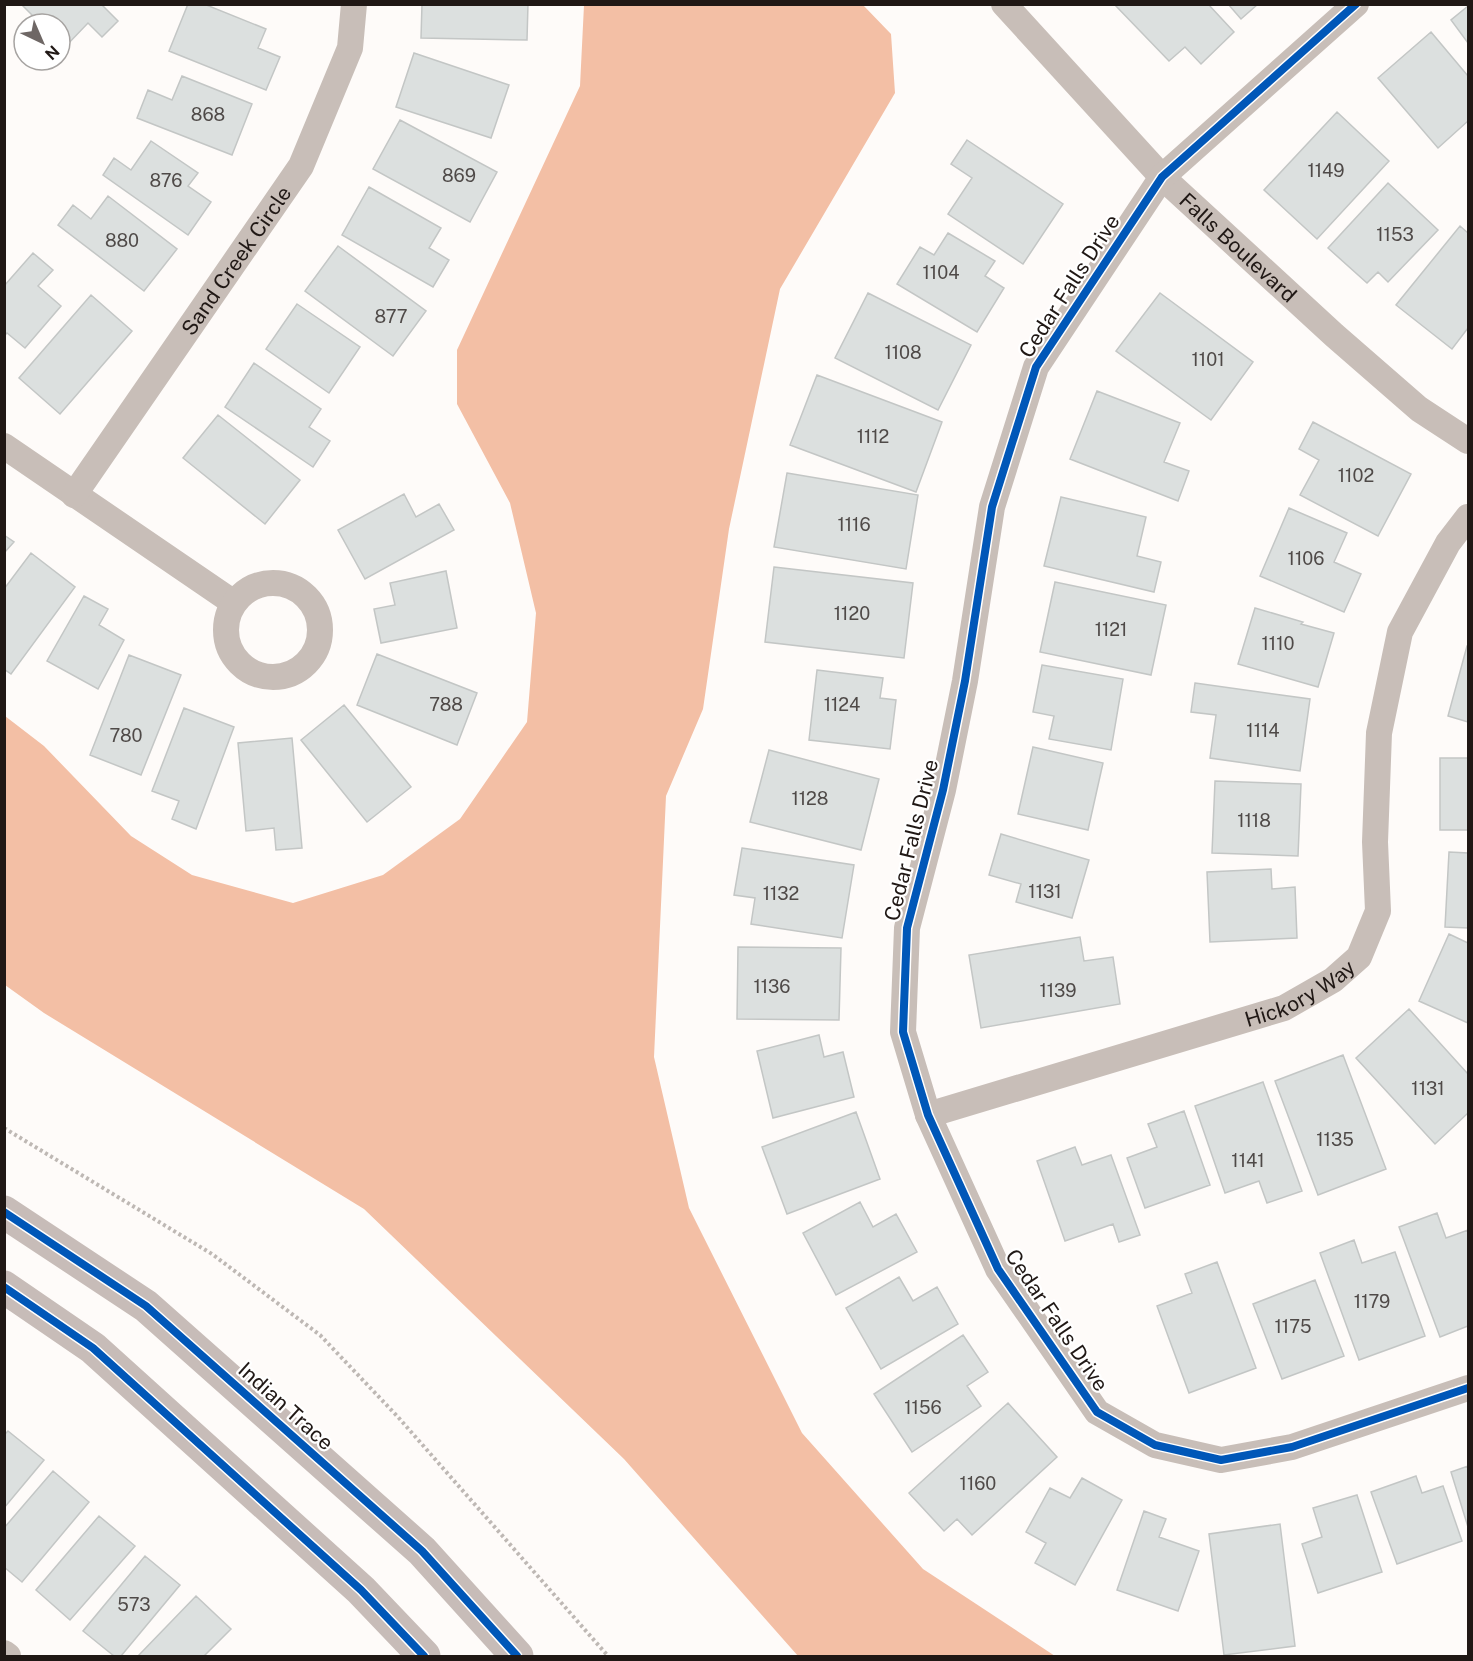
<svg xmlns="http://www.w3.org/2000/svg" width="1473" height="1661" viewBox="0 0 1473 1661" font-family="'Public Sans',sans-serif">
	<rect width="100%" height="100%" fill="#fefbf9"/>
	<path fill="#f3bfa5" d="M 584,5 L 863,5 L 891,34 L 895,93 L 780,289 L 729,529 L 703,709 L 666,796 L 654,1057 L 689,1208 L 802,1433 L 923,1569 L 1055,1656 L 798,1656 L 624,1459 L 364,1209 L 44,1013 L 5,985 L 5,716 L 44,746 L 131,836 L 192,875 L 293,903 L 383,875 L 460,819 L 527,722 L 536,613 L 510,503 L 457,404 L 457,350 L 580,86 Z"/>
	<path fill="#dce0df" stroke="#c3c6c5" stroke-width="1.5" d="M 21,4 L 101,4 L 118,21 L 102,37 L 88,23 L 65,47 L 60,42 L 60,24 L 41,24 Z
		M 188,4 L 204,4 L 266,29 L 258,48 L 280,57 L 266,90 L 169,51 Z
		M 422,4 L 528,4 L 527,40 L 421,38 Z
		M 1114,4 L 1208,4 L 1234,32 L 1201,64 L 1185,47 L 1169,61 Z
		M 1228,4 L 1258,4 L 1241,19 Z
		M 1468,6 L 1468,43 L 1451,20 Z
		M 1431,32 L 1468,76 L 1468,121 L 1438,148 L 1378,78 Z
		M 414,53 L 509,85 L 491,138 L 396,107 Z
		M 182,76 L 252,104 L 232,155 L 137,118 L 148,90 L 172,100 Z
		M 1337,112 L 1389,161 L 1317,239 L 1264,190 Z
		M 400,120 L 497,172 L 470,222 L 373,169 Z
		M 967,140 L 1063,204 L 1023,264 L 948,214 L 972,178 L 951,164 Z
		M 151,141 L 198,173 L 188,186 L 211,202 L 188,235 L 103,175 L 114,158 L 131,170 Z
		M 1388,183 L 1438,230 L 1388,282 L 1378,272 L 1367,283 L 1328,248 Z
		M 369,187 L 441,228 L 429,248 L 449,260 L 433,287 L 342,235 Z
		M 108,196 L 177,249 L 144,291 L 58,225 L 73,205 L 91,219 Z
		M 1460,226 L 1468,233 L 1468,328 L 1452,349 L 1396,305 Z
		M 948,233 L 995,261 L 985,276 L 1004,288 L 977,332 L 897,284 L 920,247 L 934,255 Z
		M 338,246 L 426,311 L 393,356 L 305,291 Z
		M 33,253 L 53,270 L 38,286 L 61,306 L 25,348 L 7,333 L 4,336 L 4,286 Z
		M 868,293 L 971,345 L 938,410 L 835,358 Z
		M 1160,293 L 1253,362 L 1211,420 L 1116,351 Z
		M 91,295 L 132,331 L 60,414 L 19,378 Z
		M 297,304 L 360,347 L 329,393 L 266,349 Z
		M 254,363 L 321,409 L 309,427 L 330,441 L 313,467 L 225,407 Z
		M 817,375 L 942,422 L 916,492 L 790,445 Z
		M 1097,391 L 1180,423 L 1164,462 L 1189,471 L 1178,501 L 1070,459 Z
		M 218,415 L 300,480 L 265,524 L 183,458 Z
		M 1313,422 L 1411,474 L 1378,536 L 1300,495 L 1319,460 L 1299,449 Z
		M 787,473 L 918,495 L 906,569 L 774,547 Z
		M 404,494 L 416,517 L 439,504 L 454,530 L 365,579 L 338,530 Z
		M 1061,497 L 1146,517 L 1137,556 L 1161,562 L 1154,592 L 1044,566 Z
		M 1289,508 L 1347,533 L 1334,562 L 1361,574 L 1344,612 L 1260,576 Z
		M 4,535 L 14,542 L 4,553 Z
		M 31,553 L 75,587 L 11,674 L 4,669 L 4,589 Z
		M 774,567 L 913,583 L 904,658 L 765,642 Z
		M 446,571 L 457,628 L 381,643 L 374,609 L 395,605 L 390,583 Z
		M 1055,582 L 1166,605 L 1151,675 L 1040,652 Z
		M 84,596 L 108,609 L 99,625 L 124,640 L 98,689 L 47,661 Z
		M 1255,608 L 1303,622 L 1301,624 L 1334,633 L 1318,687 L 1238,664 Z
		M 1467,646 L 1468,646 L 1468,722 L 1448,716 Z
		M 377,654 L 477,693 L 457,745 L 357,705 Z
		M 129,655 L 181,675 L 141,775 L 90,755 Z
		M 1042,665 L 1123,679 L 1111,750 L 1049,739 L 1054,716 L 1033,712 Z
		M 817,670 L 883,678 L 880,698 L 896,700 L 890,749 L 809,740 Z
		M 1195,683 L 1310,699 L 1300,771 L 1210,758 L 1216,715 L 1191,712 Z
		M 344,705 L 411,787 L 367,822 L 301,740 Z
		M 184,708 L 234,727 L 196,829 L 172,819 L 179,801 L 152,791 Z
		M 292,738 L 302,848 L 276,850 L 274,828 L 246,831 L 238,743 Z
		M 1033,747 L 1103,763 L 1088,830 L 1018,814 Z
		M 769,750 L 879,779 L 861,850 L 750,822 Z
		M 1440,758 L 1468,758 L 1468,830 L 1440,830 Z
		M 1215,781 L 1301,784 L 1298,856 L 1212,853 Z
		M 1001,834 L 1089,860 L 1072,918 L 1016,902 L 1021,884 L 989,875 Z
		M 742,848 L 854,865 L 842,938 L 751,924 L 755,898 L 734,895 Z
		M 1449,852 L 1468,853 L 1468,928 L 1445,927 Z
		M 1271,869 L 1272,889 L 1295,887 L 1297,938 L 1210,942 L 1207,872 Z
		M 1449,934 L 1468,943 L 1468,1023 L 1419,1001 Z
		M 1080,937 L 1084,961 L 1113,957 L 1120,1004 L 981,1028 L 969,955 Z
		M 738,947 L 841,948 L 839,1020 L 737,1019 Z
		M 1409,1009 L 1468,1074 L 1468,1113 L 1435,1144 L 1356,1058 Z
		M 819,1035 L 824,1057 L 843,1052 L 854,1097 L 773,1118 L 757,1051 Z
		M 1343,1055 L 1386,1169 L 1318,1195 L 1275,1081 Z
		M 1263,1082 L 1302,1191 L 1267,1203 L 1259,1181 L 1225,1193 L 1195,1106 Z
		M 1184,1111 L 1210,1185 L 1145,1208 L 1127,1158 L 1157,1147 L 1148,1124 Z
		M 856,1112 L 880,1179 L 787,1214 L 762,1147 Z
		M 1075,1147 L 1082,1165 L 1111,1155 L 1140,1235 L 1119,1242 L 1113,1224 L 1065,1241 L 1037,1161 Z
		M 860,1202 L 873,1227 L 896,1214 L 917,1252 L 836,1295 L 803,1233 Z
		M 1437,1213 L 1446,1238 L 1468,1230 L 1468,1326 L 1440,1337 L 1399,1227 Z
		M 1354,1240 L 1362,1263 L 1395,1252 L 1425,1336 L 1359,1360 L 1320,1253 Z
		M 1217,1262 L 1256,1368 L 1189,1393 L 1157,1306 L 1192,1293 L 1185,1274 Z
		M 899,1277 L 913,1301 L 937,1287 L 958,1324 L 881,1369 L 846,1308 Z
		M 1315,1280 L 1344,1356 L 1282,1379 L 1253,1304 Z
		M 963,1335 L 988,1372 L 967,1386 L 981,1406 L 912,1452 L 874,1394 Z
		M 1008,1403 L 1057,1457 L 972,1535 L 957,1519 L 944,1531 L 909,1493 Z
		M 8,1431 L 44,1460 L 4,1508 L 4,1435 Z
		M 1468,1466 L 1468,1527 L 1451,1472 Z
		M 53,1471 L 89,1502 L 22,1582 L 4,1567 L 4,1528 Z
		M 1416,1476 L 1422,1493 L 1443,1486 L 1462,1541 L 1397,1564 L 1371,1492 Z
		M 1082,1478 L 1122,1500 L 1075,1585 L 1035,1563 L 1046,1543 L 1026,1532 L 1050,1488 L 1070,1498 Z
		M 1357,1495 L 1382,1572 L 1318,1593 L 1302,1544 L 1322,1537 L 1313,1508 Z
		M 1144,1511 L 1166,1519 L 1159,1537 L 1199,1551 L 1178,1611 L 1117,1590 Z
		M 99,1516 L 135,1546 L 70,1620 L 36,1590 Z
		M 1280,1524 L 1295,1646 L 1224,1655 L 1209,1534 Z
		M 145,1556 L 180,1585 L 121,1656 L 114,1656 L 83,1631 Z
		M 196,1596 L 231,1629 L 204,1656 L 138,1656 Z"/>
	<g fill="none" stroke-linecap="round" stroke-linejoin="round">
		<path stroke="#beb8b4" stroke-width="4" stroke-dasharray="3 3" stroke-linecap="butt" d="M 4,1128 L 212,1254 L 320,1335 L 398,1417 L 608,1656"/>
		<g stroke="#c8beb8" stroke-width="26">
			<path id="s1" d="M 1004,4 L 1162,177 L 1334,335 L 1419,409 L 1468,441"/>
			<path d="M 1356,4 L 1162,177 L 1036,367 L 992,507 L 965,681 L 943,790 L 907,928 L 903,1032 L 928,1115 L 998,1269 L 1097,1412 L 1155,1445 L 1221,1460 L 1292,1447 L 1468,1388"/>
			<path d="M 4,446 L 234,603"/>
			<path id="s2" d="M 74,495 L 301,166 L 350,48 L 354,4"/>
			<circle cx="273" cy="630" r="47"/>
			<path id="s3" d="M 928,1115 L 1284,1008 L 1333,980 L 1359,957 L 1378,911 L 1375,842 L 1379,733 L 1400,632 L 1448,543 L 1468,517"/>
			<path d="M 4,1653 L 8,1656"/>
		</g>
		<path stroke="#c7bcb8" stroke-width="33" d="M 4,1212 L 146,1306 L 422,1551 L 517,1656
			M 4,1287 L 93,1348 L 361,1590 L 424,1656"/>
		<g stroke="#fff" stroke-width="11">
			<path id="cycleway" d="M 1356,4 L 1162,177 L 1036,367 L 992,507 L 965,681 L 943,790 L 907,928 L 903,1032 L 928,1115 L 998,1269 L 1097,1412 L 1155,1445 L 1221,1460 L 1292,1447 L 1468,1388
				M 4,1212 L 146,1306 L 422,1551 L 517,1656
				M 4,1287 L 93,1348 L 361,1590 L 424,1656"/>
		</g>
		<use href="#cycleway" stroke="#0057b8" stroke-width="8"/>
	</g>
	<g text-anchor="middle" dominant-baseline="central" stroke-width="4.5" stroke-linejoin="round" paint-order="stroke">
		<g font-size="18" fill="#4f4a48">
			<text x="208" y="114">868</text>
			<text x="1326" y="170">1149</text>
			<text x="459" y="175">869</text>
			<text x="166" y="180">876</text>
			<text x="1395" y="234">1153</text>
			<text x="122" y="240">880</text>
			<text x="941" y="272">1104</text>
			<text x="391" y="316">877</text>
			<text x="903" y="352">1108</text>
			<text x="1208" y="359">1101</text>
			<text x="873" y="436">1112</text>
			<text x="1356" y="475">1102</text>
			<text x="854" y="524">1116</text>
			<text x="1306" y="558">1106</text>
			<text x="852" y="613">1120</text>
			<text x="1111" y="629">1121</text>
			<text x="1278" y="643">1110</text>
			<text x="446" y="704">788</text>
			<text x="842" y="704">1124</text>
			<text x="1263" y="730">1114</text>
			<text x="126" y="735">780</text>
			<text x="810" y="798">1128</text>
			<text x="1254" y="820">1118</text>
			<text x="1045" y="891">1131</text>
			<text x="781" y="893">1132</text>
			<text x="772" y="986">1136</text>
			<text x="1058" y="990">1139</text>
			<text x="1428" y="1088">1131</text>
			<text x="1335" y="1139">1135</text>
			<text x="1248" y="1160">1141</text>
			<text x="1372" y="1301">1179</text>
			<text x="1293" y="1326">1175</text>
			<text x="923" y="1407">1156</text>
			<text x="978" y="1483">1160</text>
			<text x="134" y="1604">573</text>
		</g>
		<g font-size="21" fill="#201815" stroke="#fff">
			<text stroke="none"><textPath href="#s1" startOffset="338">Falls Boulevard</textPath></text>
			<text stroke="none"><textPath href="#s2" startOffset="285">Sand Creek Circle</textPath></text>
			<text transform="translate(1069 286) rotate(-57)">Cedar Falls Drive</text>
			<text transform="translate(911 840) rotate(-76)">Cedar Falls Drive</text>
			<text stroke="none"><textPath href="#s3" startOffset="392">Hickory Way</textPath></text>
			<text transform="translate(1057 1320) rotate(56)">Cedar Falls Drive</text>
			<text transform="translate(286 1406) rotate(42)">Indian Trace</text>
		</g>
	</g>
	<rect width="1473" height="1661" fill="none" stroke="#201815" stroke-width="12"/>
	<g transform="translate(42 42) rotate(136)"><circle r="28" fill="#ffffff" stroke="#a6a3a1" stroke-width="1.5"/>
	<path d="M0-4.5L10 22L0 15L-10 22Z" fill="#6e6765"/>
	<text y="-9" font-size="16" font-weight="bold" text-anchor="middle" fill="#201815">N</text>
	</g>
</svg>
